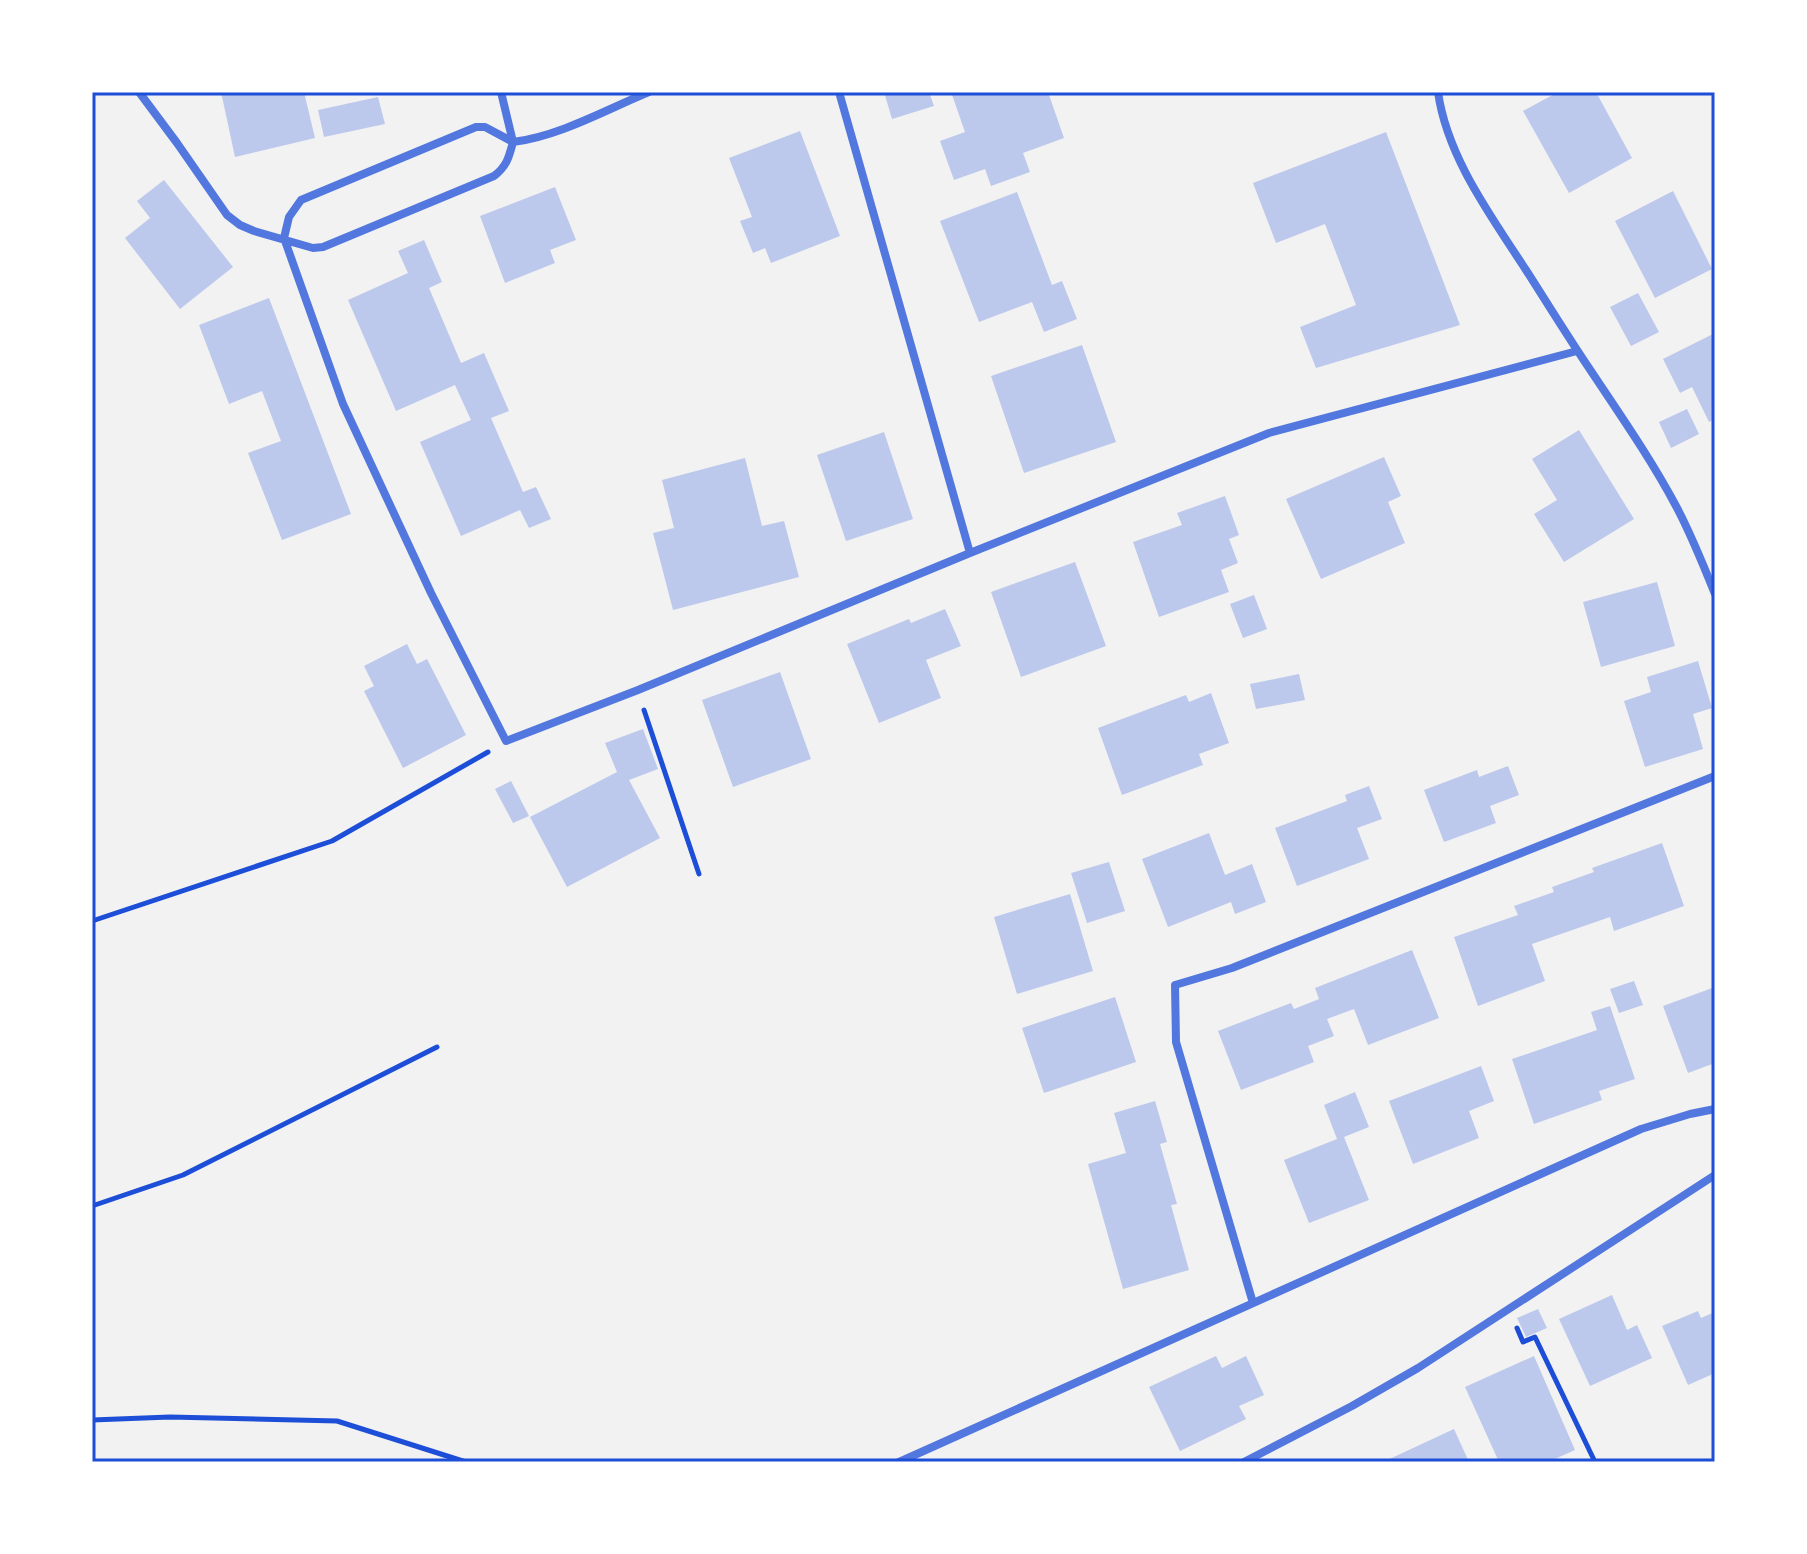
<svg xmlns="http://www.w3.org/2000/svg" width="1807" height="1554" viewBox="0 0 1807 1554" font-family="'Nunito Sans',sans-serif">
	<rect width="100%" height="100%" fill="#f2f2f2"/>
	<path fill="#bdc9ec" d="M 221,92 L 304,92 L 315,138 L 235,157 Z
		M 884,92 L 929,92 L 934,106 L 892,119 Z
		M 951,92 L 1048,92 L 1064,138 L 1023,153 L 1030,172 L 991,186 L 985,169 L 954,180 L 940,141 L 965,132 Z
		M 1558,92 L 1596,92 L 1632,158 L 1569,193 L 1523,111 Z
		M 378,97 L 385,124 L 324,137 L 318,110 Z
		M 800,131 L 840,236 L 771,263 L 765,248 L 753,253 L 740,221 L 752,217 L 729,158 Z
		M 1386,132 L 1460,325 L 1316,368 L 1300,327 L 1356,305 L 1325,224 L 1276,243 L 1253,183 Z
		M 164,180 L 233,267 L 180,309 L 125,238 L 150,218 L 137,201 Z
		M 555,187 L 576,240 L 550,250 L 555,263 L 505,283 L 480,216 Z
		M 1673,191 L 1712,269 L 1655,298 L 1615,221 Z
		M 1017,192 L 1052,285 L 1062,281 L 1077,319 L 1044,332 L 1032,302 L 979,322 L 940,221 Z
		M 424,240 L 442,282 L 429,288 L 461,363 L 484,353 L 509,411 L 491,418 L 523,492 L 536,487 L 551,519 L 529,528 L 520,510 L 461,536 L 420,442 L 471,420 L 455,385 L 396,411 L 348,300 L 408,273 L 398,251 Z
		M 1638,293 L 1659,332 L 1631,346 L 1610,307 Z
		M 269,298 L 351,514 L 282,540 L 248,453 L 281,441 L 262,391 L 229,404 L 199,325 Z
		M 1715,333 L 1715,419 L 1709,422 L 1692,387 L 1680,393 L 1663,359 Z
		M 1082,345 L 1116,442 L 1024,473 L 991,376 Z
		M 1687,409 L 1699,434 L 1671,448 L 1659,422 Z
		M 1579,430 L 1634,519 L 1564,562 L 1534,514 L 1557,500 L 1532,459 Z
		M 884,432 L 913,519 L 846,541 L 817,455 Z
		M 1384,457 L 1401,496 L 1388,502 L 1405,543 L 1321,579 L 1286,499 Z
		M 745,458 L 762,526 L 784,521 L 799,577 L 673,610 L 653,533 L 674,528 L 662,480 Z
		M 1225,496 L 1239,535 L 1229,539 L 1238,563 L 1221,570 L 1229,592 L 1159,617 L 1133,542 L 1182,525 L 1177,513 Z
		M 1075,562 L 1106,646 L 1021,677 L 991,592 Z
		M 1657,582 L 1675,646 L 1601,667 L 1583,602 Z
		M 1254,595 L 1267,629 L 1243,638 L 1230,604 Z
		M 945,609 L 961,646 L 926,660 L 941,698 L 879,723 L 847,644 L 909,619 L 911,623 Z
		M 407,644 L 417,664 L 427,659 L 466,735 L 403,768 L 364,691 L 374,686 L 364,666 Z
		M 1698,661 L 1712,708 L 1693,714 L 1703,749 L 1645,767 L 1624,701 L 1651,692 L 1647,677 Z
		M 780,672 L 811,759 L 733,787 L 702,700 Z
		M 1299,674 L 1305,700 L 1256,709 L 1250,684 Z
		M 1211,693 L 1229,743 L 1199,754 L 1203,765 L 1122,795 L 1098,728 L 1186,695 L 1189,702 Z
		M 643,729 L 658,769 L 629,780 L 660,838 L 567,887 L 530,817 L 617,772 L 605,743 Z
		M 1508,766 L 1519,795 L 1490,806 L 1496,823 L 1444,842 L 1424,790 L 1477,770 L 1479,777 Z
		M 511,781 L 529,816 L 513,823 L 495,789 Z
		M 1369,786 L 1382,819 L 1357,828 L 1369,859 L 1297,886 L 1275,828 L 1347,801 L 1345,795 Z
		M 1209,833 L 1225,875 L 1252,864 L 1266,902 L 1235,914 L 1231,902 L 1168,927 L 1142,859 Z
		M 1662,843 L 1684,906 L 1614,931 L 1610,917 L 1532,944 L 1545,981 L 1478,1006 L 1454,937 L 1518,915 L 1514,906 L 1554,892 L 1552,887 L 1594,872 L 1592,868 Z
		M 1109,862 L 1125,911 L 1087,923 L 1071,873 Z
		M 1070,894 L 1093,971 L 1017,994 L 994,917 Z
		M 1412,950 L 1439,1018 L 1368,1045 L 1354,1009 L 1327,1019 L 1334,1036 L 1308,1046 L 1314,1062 L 1241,1090 L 1218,1031 L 1291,1003 L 1294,1009 L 1319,999 L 1315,988 Z
		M 1634,981 L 1643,1005 L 1619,1013 L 1610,989 Z
		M 1715,987 L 1715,1063 L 1688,1073 L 1663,1006 Z
		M 1115,997 L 1136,1062 L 1044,1093 L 1022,1028 Z
		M 1610,1006 L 1635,1079 L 1599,1091 L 1602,1100 L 1534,1124 L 1512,1059 L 1597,1030 L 1591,1012 Z
		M 1481,1066 L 1494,1101 L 1469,1111 L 1479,1138 L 1413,1164 L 1389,1101 Z
		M 1355,1092 L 1369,1127 L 1344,1137 L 1369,1200 L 1309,1223 L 1284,1160 L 1337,1139 L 1324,1105 Z
		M 1155,1101 L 1167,1142 L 1160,1144 L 1177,1204 L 1171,1205 L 1189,1270 L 1123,1289 L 1088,1164 L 1126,1153 L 1114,1113 Z
		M 1612,1295 L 1627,1330 L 1637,1325 L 1652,1358 L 1590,1386 L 1559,1319 Z
		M 1538,1309 L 1547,1328 L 1526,1337 L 1517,1318 Z
		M 1698,1311 L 1701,1318 L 1715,1312 L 1715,1373 L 1688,1385 L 1662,1326 Z
		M 1216,1356 L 1222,1368 L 1246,1356 L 1264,1395 L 1239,1406 L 1246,1419 L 1180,1451 L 1149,1387 Z
		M 1534,1356 L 1575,1450 L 1548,1462 L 1499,1462 L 1465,1387 Z
		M 1454,1429 L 1469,1462 L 1383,1462 Z"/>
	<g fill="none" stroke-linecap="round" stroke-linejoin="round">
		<path stroke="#1d4ed8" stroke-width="5" d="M 644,710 L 699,874
			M 92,921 L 332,841 L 488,752
			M 92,1206 L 183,1175 L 437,1047
			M 1517,1328 L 1523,1342 L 1535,1337 L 1595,1462
			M 92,1420 L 170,1417 L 337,1421 L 466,1462"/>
		<path stroke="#5277de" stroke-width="8" d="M 139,92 L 177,143 L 227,215 L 240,225 L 254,231 L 313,248 L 323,247 L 494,176 C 507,166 509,157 513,142 L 485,127 L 476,127 L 301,200 L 289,217 L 284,238
			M 501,92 L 513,142 C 560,136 605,110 649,92
			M 839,92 L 970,553
			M 1438,92 C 1447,157 1491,216 1526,270 C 1549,306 1571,342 1595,377 C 1623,419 1652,461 1676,506 C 1691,534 1703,564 1715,594
			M 284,238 L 343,404 L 431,593 L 506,741 L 638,690 L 970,553 L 1269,433 L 1577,351
			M 1253,1303 L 1176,1042 L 1175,985 L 1232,968 L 1715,776
			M 899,1462 L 1641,1129 L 1690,1114 L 1715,1109
			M 1244,1462 L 1352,1406 L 1418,1368 L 1715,1175"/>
	</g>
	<rect width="1807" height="1554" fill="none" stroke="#ffffff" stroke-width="188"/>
	<rect x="94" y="94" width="1619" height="1366" fill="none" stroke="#1d4ed8" stroke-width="3"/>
</svg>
